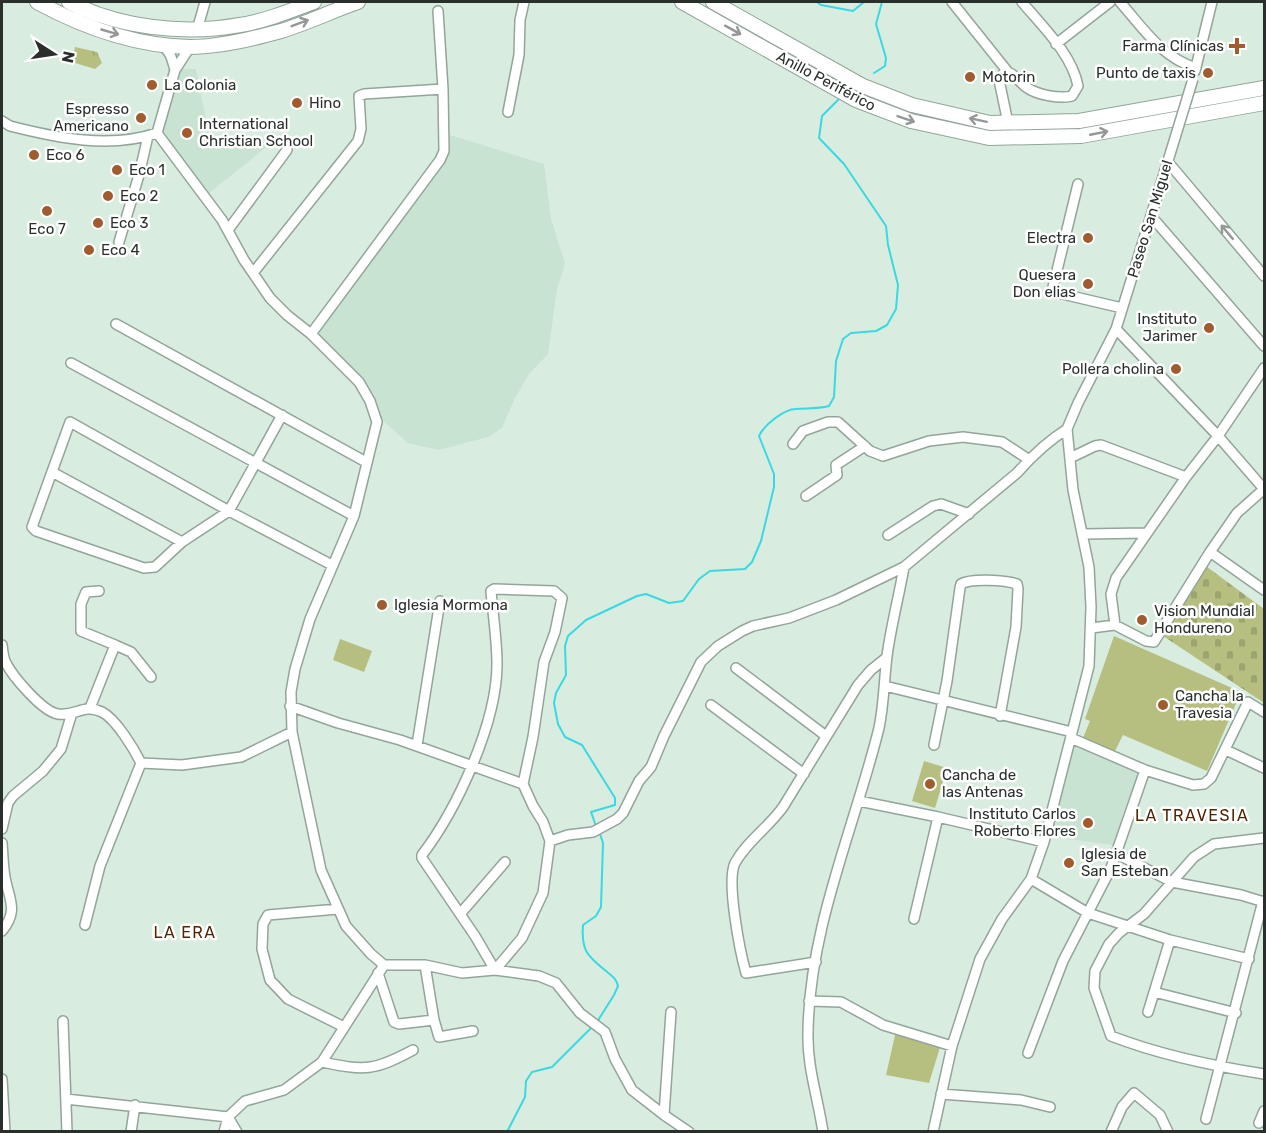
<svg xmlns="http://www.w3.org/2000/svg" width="1266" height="1133" viewBox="0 0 1266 1133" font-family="Rubik,sans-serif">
	<defs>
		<pattern id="cemetery-stones" width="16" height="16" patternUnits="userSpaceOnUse" patternTransform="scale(1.5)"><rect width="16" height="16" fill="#b6bf80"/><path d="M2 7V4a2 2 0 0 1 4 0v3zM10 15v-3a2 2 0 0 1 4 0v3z" fill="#9ca46f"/></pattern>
		<pattern id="park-tufts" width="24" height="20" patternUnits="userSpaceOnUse" patternTransform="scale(1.5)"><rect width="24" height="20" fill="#b6bf80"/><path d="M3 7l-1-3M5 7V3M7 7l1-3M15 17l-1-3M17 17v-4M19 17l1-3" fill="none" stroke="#9ca46f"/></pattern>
	</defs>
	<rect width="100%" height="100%" fill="#d9ece0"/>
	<path fill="#c8e3d2" d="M 180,69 L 196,69 L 211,144 L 253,137 L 274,141 L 208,194 L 175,151 L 163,129 L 164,114 Z
		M 450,135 L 544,164 L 551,219 L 565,263 L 557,289 L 548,354 L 529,374 L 514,400 L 502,428 L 488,437 L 439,450 L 408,443 L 382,420 L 375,398 L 318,333 L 446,159 Z
		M 1074,745 L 1140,772 L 1124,810 L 1113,845 L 1052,837 Z"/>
	<path fill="#b6bf80" d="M 1114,636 L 1241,692 L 1207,771 L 1123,735 L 1115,751 L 1083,738 L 1090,721 L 1085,719 Z
		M 340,639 L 372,651 L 364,672 L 333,660 Z
		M 924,761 L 947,768 L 935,808 L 912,801 Z
		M 896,1031 L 941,1044 L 929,1083 L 886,1075 Z"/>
	<path fill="url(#cemetery-stones)" d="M 1203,564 L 1264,609 L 1264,703 L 1160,634 Z"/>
	<path fill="url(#park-tufts)" d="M 75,47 L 97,52 L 102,63 L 95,69 L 72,62 Z"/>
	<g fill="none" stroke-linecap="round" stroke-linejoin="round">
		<path stroke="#3ad8e1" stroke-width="2" d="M 817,2 L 821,5 L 853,11 L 864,2
			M 874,73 L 885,66 L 886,58 L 876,24 L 882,2
			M 596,826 L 591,812 L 615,805 L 615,798 L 582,745 L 565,737 L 558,724 L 554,703 L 556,693 L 566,675 L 565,646 L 568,636 L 586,620 L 637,596 L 646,594 L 669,603 L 683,601 L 699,579 L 710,571 L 745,569 L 752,562 L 761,541 L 774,487 L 774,474 L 759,436 C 764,425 784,409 796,409 C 808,408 817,409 829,406 L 834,397 L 836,361 L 843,339 L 851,333 L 876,331 L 887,325 L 896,309 L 898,285 L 888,245 L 886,226 L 844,164 L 819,138 L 822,116 L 838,100
			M 597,1022 L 614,995 L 618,986 C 616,978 612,976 606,971 C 587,956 581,950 583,925 L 596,916 L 601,907 L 603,843 L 599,831
			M 507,1132 L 525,1097 L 526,1081 L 532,1072 L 552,1067 L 593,1026"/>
		<g stroke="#93a59a" stroke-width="12">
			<path id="minor" d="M 952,2 L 1008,72 C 1016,75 1019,82 1026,87 C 1037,95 1059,99 1072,96 L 1078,86 C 1072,54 1042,26 1022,2
				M 1120,2 C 1143,28 1161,57 1196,68
				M 197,30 L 205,2
				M 1056,44 L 1110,2
				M 160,45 C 171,50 172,60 175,70
				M 190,47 L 175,70 L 157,133 L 222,220 L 244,260 L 270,298 L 287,315 L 311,334 L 359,382 L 370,401 L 377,422 L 354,516 L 310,619 L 295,669 L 291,692 L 292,732 L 321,870 L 346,926 L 371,954 L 384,965 L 425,965 L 462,973 L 495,970 L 539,976 L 556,983 L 580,1013 L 605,1032 L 615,1059 L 632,1090 L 664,1115 L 689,1132
				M 1195,71 L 1212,2
				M 1008,72 L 1003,74 L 999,80 L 1008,123
				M 508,112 L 519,55 L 520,20 L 524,2
				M 2,121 L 10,126 C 57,138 110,149 157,133
				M 1168,162 L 1264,276
				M 1078,184 L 1053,287 L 1054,292 L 1122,308
				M 1151,216 L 1264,346
				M 228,230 L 287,150
				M 119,242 L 139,175 L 148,136
				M 253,273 L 358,141 L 361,129 L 359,96 L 364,94 L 443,89
				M 116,324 L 366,462
				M 311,334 L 440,160 L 444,151 L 443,89 L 438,11
				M 71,363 L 354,516
				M 282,415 L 229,511 L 182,542 L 155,567 L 144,568 L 36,531 L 32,527 L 70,422 L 229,511 L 332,565
				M 793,444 L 803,431 L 828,422 L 838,422 L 870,451 L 883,456 L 929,441 L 963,437 L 1002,442 L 1028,459
				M 1070,458 L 1095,446 L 1101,445 L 1186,477
				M 52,472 L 182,542
				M 806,496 L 837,475 L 836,465 L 865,446
				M 1083,534 L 1147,533
				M 888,535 L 933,506 L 941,504 L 969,514
				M 1210,552 L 1264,590
				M 1115,625 L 1146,641 L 1154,642 L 1210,552 L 1237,513 L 1264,489 L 1218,436 L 1116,329
				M 1091,628 L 1115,625 L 1111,594 L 1116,578 L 1186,477 L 1218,436 L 1264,368
				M 2,645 C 3,651 3,658 6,663 C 13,677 43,712 58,714 C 75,717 83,703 102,712 C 116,719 134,749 141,763 L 182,765 L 241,757 L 292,732
				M 115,645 L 131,652 L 151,677
				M 736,668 L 826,736
				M 885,686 L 1072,732
				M 711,705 L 804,774
				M 290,706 L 338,723 L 400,740 L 523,784 L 533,806 L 543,822 L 550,841 L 543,893 L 522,938 L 495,970
				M 90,708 L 115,645 L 81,631 L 81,604 L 86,592 L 99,591
				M 1071,738 L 1145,770 L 1193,785 L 1204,784 L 1211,778 L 1248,702 L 1264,712
				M 417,745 L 440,601
				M 934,745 L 947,681 L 960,588 L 961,584 C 971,578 1005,580 1017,584 L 1018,589 L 1016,627 L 1000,716
				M 1226,750 L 1264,768
				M 859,801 L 938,817 L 1044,842
				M 2,829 L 8,803 L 13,796 L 43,771 L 61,749 L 72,713
				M 1264,838 L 1214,844 L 1194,857 L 1144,914 L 1119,933 L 1109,944 L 1095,971 L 1094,988 L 1111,1036 C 1160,1055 1213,1066 1264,1074
				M 550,841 L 568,835 L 593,832 L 617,819 L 623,813 L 639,781 L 651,767 L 664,736 L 701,662 L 718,646 L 742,631 L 753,626 L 789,618 L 836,600 L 904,567 L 1017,473 C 1032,456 1048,441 1067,429
				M 2,843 C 3,854 3,866 5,877 C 9,900 19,910 2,931
				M 1115,853 L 1172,882 L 1241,895 L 1264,902
				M 1031,879 L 1088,913 L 1170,940 L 1249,959
				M 338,909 L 268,915 L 263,924 L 262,949 L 270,980 L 288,999 L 344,1027
				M 460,914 L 505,862
				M 914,919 L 938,817
				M 85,925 L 100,866 L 141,763
				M 816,962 L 746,973 C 740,952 726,881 735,863 C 747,841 769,827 783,807 L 858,685 L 871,670 L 886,658
				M 425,965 L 434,1020
				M 495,970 L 475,936 L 422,858 L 422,855 C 457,809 497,723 497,664 C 497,640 493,615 491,591 L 494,589 L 554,591 L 562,598 L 555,632 L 544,662 L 533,737 L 523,784
				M 378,973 L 394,1022 L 399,1024 L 434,1020 L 439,1037 L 473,1031
				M 1154,992 L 1236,1013
				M 809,1001 L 841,1002 L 883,1025 L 952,1046
				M 1148,1012 L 1170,940
				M 63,1021 L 67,1132
				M 1028,1053 L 1063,961 L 1111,868 L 1145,770
				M 322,1062 C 365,1071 374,1071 413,1050
				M 2,1079 L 5,1132
				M 941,1094 L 1021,1100 L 1050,1107
				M 66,1099 L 228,1117 L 237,1132
				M 664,1115 L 671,1012
				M 1206,1119 L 1263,901
				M 1259,1123 L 1264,1111
				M 131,1132 L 135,1105
				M 224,1132 L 228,1117 L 245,1101 L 284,1090 L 322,1062 L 384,965
				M 823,1132 C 818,1098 807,1067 808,1033 C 809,928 854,829 879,728 C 884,704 884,680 887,656 C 891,626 899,596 904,567
				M 933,1132 L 952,1046 L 980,959 L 1002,919 L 1031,879 L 1044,842 L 1089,666 L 1091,607 L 1089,567 L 1073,490 L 1067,429 L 1078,403 L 1116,329 L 1171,151
				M 1111,1132 L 1122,1107 L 1134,1093 L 1160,1115 L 1168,1132"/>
		</g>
		<g stroke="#93a59a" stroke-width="16">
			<path id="highway" d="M 37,2 C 83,27 136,46 190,47 C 220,47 252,39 281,31 C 307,23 332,11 358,2
				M 69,2 C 120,28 184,35 240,25 C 265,21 290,11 314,2
				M 682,2 L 856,100 L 911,121 L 989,138 L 1081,136 L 1264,103
				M 713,2 L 863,86 L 912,105 L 990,123 L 1079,121 L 1264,88"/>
		</g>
		<use href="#minor" stroke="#fff" stroke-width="9"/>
		<use href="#highway" stroke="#fff" stroke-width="14"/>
		<g stroke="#93a59a" stroke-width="12" stroke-linecap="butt">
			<path id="minor-bridge" d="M 1171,151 L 1193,79"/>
		</g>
		<use href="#minor-bridge" stroke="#fff" stroke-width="9"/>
	</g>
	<defs><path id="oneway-shaft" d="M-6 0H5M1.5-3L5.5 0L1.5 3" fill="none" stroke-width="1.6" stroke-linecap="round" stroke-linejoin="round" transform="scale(1.5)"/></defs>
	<g stroke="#949896">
		<use href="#oneway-shaft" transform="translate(300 23) rotate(-21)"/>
		<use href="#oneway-shaft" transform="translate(733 30) rotate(29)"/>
		<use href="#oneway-shaft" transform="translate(110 32) rotate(16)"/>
		<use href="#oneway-shaft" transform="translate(906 119) rotate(19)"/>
		<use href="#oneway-shaft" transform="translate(978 120) rotate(-168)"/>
		<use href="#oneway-shaft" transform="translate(1099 133) rotate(-11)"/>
		<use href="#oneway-shaft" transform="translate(1227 232) rotate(-130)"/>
	</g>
	<g fill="#a05b2f" stroke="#fff" stroke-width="2">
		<path d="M1234 37h6v6h6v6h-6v6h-6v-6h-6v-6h6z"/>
		<circle cx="1208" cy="73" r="6"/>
		<circle cx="970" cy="77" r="6"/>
		<circle cx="152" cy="85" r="6"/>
		<circle cx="297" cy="103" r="6"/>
		<circle cx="141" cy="118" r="6"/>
		<circle cx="187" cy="133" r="6"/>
		<circle cx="34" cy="155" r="6"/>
		<circle cx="117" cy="170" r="6"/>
		<circle cx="108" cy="196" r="6"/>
		<circle cx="47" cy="211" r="6"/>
		<circle cx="98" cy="223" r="6"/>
		<circle cx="1088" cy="238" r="6"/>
		<circle cx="89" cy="250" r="6"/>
		<circle cx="1088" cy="284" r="6"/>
		<circle cx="1209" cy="328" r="6"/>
		<circle cx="1176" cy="369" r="6"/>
		<circle cx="382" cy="605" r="6"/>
		<circle cx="1142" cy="620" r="6"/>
		<circle cx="1163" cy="705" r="6"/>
		<circle cx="930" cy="784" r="6"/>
		<circle cx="1088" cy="823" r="6"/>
		<circle cx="1069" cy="863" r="6"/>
	</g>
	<g text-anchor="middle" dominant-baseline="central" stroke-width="5" stroke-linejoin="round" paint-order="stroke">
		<g font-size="15" fill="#29302c" stroke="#fff" text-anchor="start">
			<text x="1224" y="46" text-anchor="end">Farma Clínicas</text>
			<text x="1196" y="73" text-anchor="end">Punto de taxis</text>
			<text x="982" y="77">Motorin</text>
			<text x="164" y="85">La Colonia</text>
			<text x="309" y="103">Hino</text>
			<text x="129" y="109" text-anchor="end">Espresso<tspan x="129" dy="17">Americano</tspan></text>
			<text x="199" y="124">International<tspan x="199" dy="17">Christian School</tspan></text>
			<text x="46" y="155">Eco 6</text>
			<text x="129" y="170">Eco 1</text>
			<text x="120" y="196">Eco 2</text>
			<text x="110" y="223">Eco 3</text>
			<text x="47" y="229" text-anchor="middle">Eco 7</text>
			<text x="1076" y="238" text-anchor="end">Electra</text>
			<text x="101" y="250">Eco 4</text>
			<text x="1076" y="275" text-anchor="end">Quesera<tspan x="1076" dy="17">Don elias</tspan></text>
			<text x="1197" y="319" text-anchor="end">Instituto<tspan x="1197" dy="17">Jarimer</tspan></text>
			<text x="1164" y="369" text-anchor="end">Pollera cholina</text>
			<text x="394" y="605">Iglesia Mormona</text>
			<text x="1154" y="611">Vision Mundial<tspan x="1154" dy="17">Hondureno</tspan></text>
			<text x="1175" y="696">Cancha la<tspan x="1175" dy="17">Travesia</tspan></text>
			<text x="942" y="775">Cancha de<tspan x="942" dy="17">las Antenas</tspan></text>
			<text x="1076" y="814" text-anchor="end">Instituto Carlos<tspan x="1076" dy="17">Roberto Flores</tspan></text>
			<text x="1081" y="854">Iglesia de<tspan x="1081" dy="17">San Esteban</tspan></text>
		</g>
		<g font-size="15" fill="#29302c" stroke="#fff">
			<text transform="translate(826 81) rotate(28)">Anillo Periférico</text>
			<text transform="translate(1150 219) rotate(-73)">Paseo San Miguel</text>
		</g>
		<g font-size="16" letter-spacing="1.5" fill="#512402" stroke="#fff">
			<text x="1192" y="815">LA TRAVESIA</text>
			<text x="185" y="932">LA ERA</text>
		</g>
	</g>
	<rect width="1266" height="1133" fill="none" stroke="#29302c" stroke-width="6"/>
	<g transform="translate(54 54) rotate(102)" stroke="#ffffff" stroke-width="4.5" paint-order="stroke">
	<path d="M0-4.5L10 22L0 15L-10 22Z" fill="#29302c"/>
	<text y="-9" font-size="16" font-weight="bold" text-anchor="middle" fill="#29302c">N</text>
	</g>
</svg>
